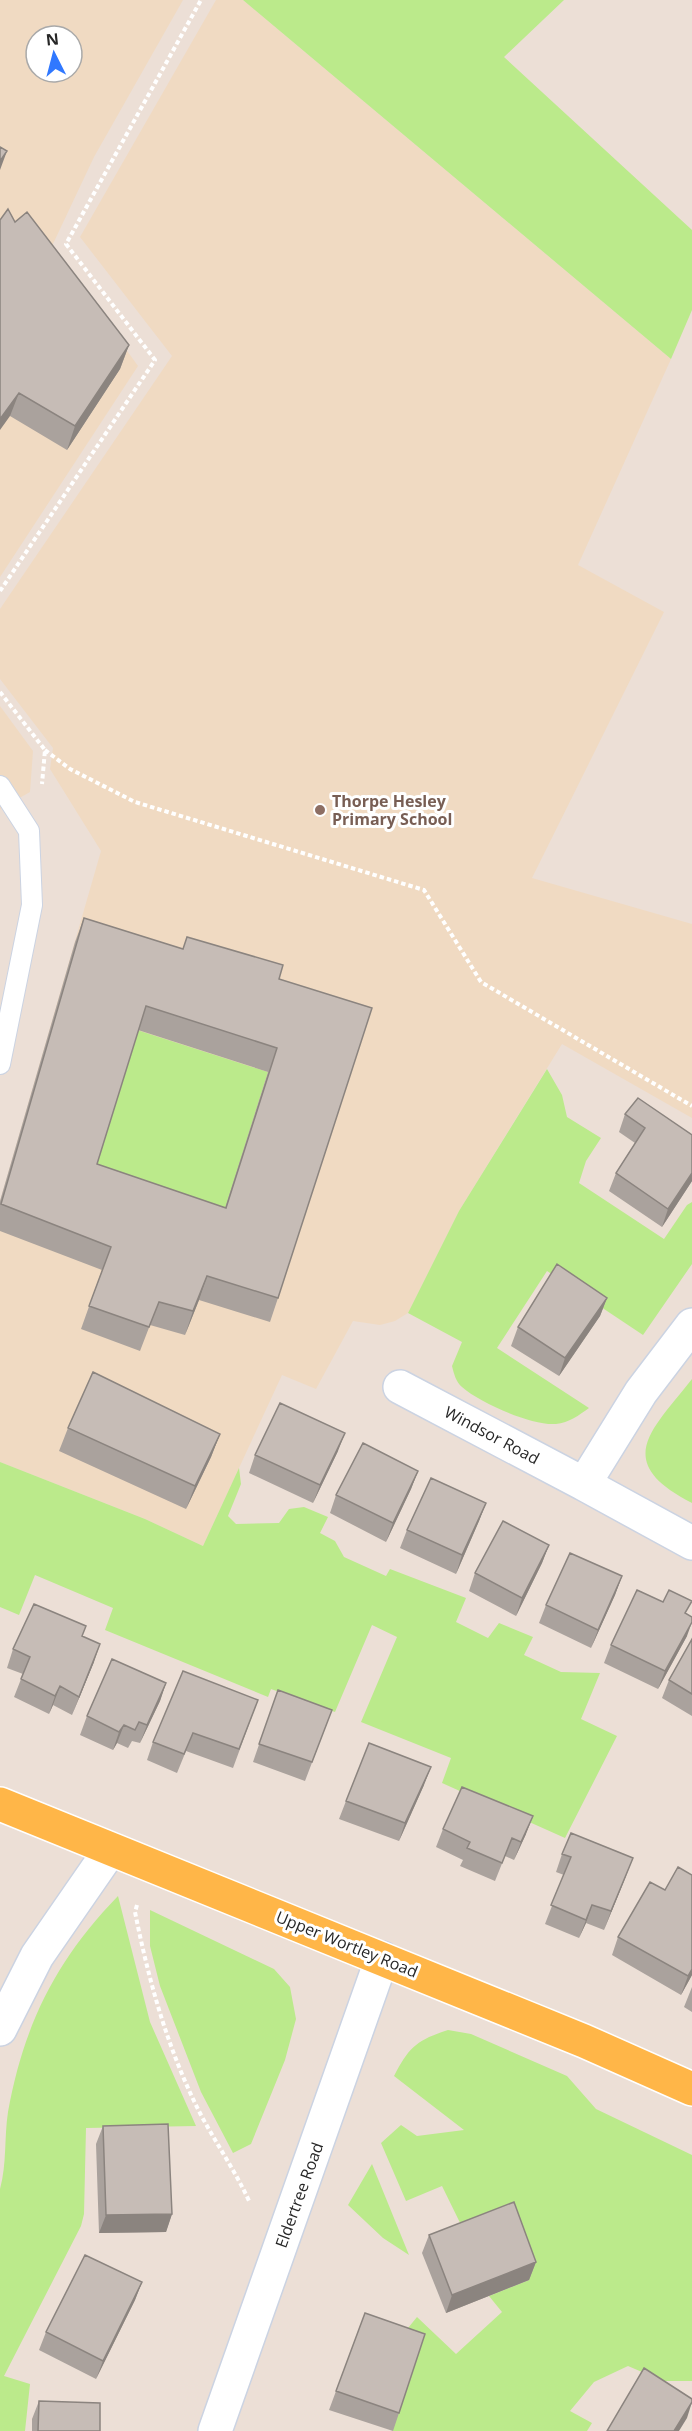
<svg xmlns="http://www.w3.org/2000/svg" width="692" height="2431" viewBox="0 0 692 2431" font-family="'Open Sans',sans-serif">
	<rect width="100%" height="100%" fill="#ecdfd6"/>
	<path fill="#f0dac2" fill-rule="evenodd" d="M 0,0 L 183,0 L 94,157 L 52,246 L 138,366 L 0,577 ZM 36,36 L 72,36 L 72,72 L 36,72 Z
		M 216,0 L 243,0 L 671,359 L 578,565 L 664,612 L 532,878 L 692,924 L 692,1118 L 562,1044 L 459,1211 L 408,1313 L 395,1321 L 380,1325 L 353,1321 L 316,1389 L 282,1375 L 203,1546 L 145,1519 L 0,1462 L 0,1201 L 101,851 L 50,769 L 53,748 L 0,679 L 0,609 L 172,356 L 80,237 Z
		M 0,706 L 33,751 L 30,792 L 0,809 Z"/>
	<path fill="#bbea8b" d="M 243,0 L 564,0 L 504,57 L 692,230 L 692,310 L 671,359 Z
		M 137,1030 L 268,1072 L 218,1232 L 88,1187 Z
		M 547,1069 L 562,1095 L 567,1117 L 601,1138 L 586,1161 L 579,1183 L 664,1239 L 687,1205 L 692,1202 L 692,1264 L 643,1335 L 547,1271 L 497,1348 L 589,1408 C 579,1415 569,1423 556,1424 C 532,1426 480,1403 462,1387 C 456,1382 454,1374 452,1366 L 462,1342 L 408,1313 L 459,1211 Z
		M 692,1379 L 692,1503 C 612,1462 651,1431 692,1379 Z
		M 0,1462 L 145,1519 L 203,1546 L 239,1468 L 241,1484 L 228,1516 L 236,1524 L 279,1523 L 289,1509 L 304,1507 L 328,1517 L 320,1533 L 335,1541 L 344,1557 L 386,1576 L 390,1569 L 466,1598 L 456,1622 L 488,1638 L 499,1623 L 533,1637 L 524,1655 L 561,1672 L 600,1673 L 581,1719 L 617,1736 L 565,1838 L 442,1783 L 451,1758 L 361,1722 L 397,1637 L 372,1625 L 335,1712 L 271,1689 L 268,1697 L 105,1630 L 113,1608 L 35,1575 L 19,1615 L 0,1607 Z
		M 118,1896 L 150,2022 L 196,2126 L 86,2128 L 84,2214 L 81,2226 L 4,2376 L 30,2384 L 25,2431 L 0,2431 L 0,2189 C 7,2164 4,2138 8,2112 C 24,2024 56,1960 118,1896 Z
		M 150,1910 L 274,1969 L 290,1987 L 296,2019 L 285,2060 L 251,2144 L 233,2153 L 201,2092 L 160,1986 L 150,1946 Z
		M 448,2030 L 471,2034 L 567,2076 L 596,2109 L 692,2155 L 692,2381 L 663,2381 L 628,2366 L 594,2382 L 570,2411 L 592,2423 L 587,2431 L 393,2431 L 395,2344 L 417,2317 L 456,2354 L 502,2312 L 489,2296 L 529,2280 L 466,2235 L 442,2186 L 406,2201 L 381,2143 L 401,2125 L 417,2136 L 464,2130 L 394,2076 C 409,2047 417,2040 448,2030 Z
		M 372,2164 L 409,2255 L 383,2238 L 348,2205 Z"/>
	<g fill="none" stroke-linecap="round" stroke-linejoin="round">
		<g stroke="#cbd3e2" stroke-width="22">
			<path id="service" d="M 0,786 L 29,831 L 32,905 L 0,1064"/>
		</g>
		<g stroke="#cbd3e2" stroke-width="36">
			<path id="minor" d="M 692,1325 L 641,1392 L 584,1484 L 692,1543
				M 400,1387 L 584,1484
				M 0,2029 L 37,1956 L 111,1849
				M 215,2431 L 382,1958"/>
		</g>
		<g stroke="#fff" stroke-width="36">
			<path id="primary" d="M 0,1804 L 584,2041 L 692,2089"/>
		</g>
		<path stroke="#fff" stroke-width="4" stroke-dasharray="4.5 3" stroke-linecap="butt" d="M 0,591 L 155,360 L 66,244 L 201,0
			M 0,692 L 45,750 L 42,784
			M 45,750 L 70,769 L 135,802 L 424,890 L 481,982 L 692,1106
			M 137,1905 L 135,1912 C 149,1982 168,2051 201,2115 C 217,2145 236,2172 250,2203"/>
		<use href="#service" stroke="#fff" stroke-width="20"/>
		<use href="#minor" stroke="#fff" stroke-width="33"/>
		<use href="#primary" stroke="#ffb648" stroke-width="33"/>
	</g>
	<path fill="#aaa29d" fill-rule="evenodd" d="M 15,222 L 129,345 L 120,369 L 67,450 L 10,416 Z
		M 84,918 L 279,979 L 278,1298 L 270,1322 L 199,1300 L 185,1335 L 150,1325 L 140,1351 L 81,1329 L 102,1270 L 0,1231 L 0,1201 L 75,942 ZM 138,1030 L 268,1072 L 225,1208 L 97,1164 Z
		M 638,1098 L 692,1181 L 662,1227 L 609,1191 L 616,1173 L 635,1143 L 619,1132 L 625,1114 Z
		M 607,1298 L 600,1316 L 559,1376 L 511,1346 L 518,1327 Z
		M 68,1428 L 220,1434 L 211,1457 L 186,1509 L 59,1451 Z
		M 338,1451 L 313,1503 L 249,1473 L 255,1455 Z
		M 418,1471 L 411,1489 L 386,1542 L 330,1513 L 336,1495 Z
		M 486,1503 L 479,1521 L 456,1574 L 400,1548 L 407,1530 Z
		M 549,1545 L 542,1563 L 516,1616 L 469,1591 L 475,1573 Z
		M 622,1576 L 615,1595 L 591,1648 L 539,1623 L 546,1605 Z
		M 687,1614 L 687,1636 L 658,1689 L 604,1663 L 611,1645 Z
		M 83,1636 L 94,1662 L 72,1715 L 53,1705 L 49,1714 L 14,1697 L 23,1674 L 7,1668 L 13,1649 Z
		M 692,1639 L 692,1716 L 662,1698 L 669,1680 Z
		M 166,1683 L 160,1701 L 140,1743 L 132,1741 L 128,1748 L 117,1743 L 113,1750 L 80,1735 L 87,1716 Z
		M 278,1690 L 332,1710 L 305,1781 L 253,1762 Z
		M 258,1700 L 233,1768 L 186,1751 L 177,1773 L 147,1760 L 153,1742 Z
		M 424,1785 L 399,1841 L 339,1819 L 346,1801 Z
		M 443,1829 L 526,1834 L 514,1860 L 505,1856 L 495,1881 L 460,1866 L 463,1860 L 436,1847 Z
		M 562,1854 L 626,1876 L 604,1930 L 586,1923 L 579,1938 L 545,1924 L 564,1875 L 556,1872 Z
		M 618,1937 L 692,1975 L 681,1995 L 612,1955 Z
		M 692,1987 L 692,2012 L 684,2007 Z
		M 103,2126 L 172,2214 L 166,2232 L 99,2233 L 96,2144 Z
		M 429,2235 L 536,2262 L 529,2280 L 446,2313 L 422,2253 Z
		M 142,2282 L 135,2300 L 96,2379 L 39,2350 L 46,2332 Z
		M 365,2313 L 399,2413 L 393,2431 L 329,2410 Z
		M 39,2401 L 100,2431 L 32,2431 L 32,2419 Z"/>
	<path fill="#8b847f" d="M 7,151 L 0,170 L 0,161 Z
		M 129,345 L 120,369 L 67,450 L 75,426 Z
		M 19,393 L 10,416 L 0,430 L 0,419 Z
		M 692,1173 L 692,1181 L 662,1227 L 668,1209 Z
		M 207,1276 L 199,1300 L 185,1335 L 193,1311 Z
		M 607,1298 L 600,1316 L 559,1376 L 565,1358 Z
		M 345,1433 L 338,1451 L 313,1503 L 320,1485 Z
		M 220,1434 L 211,1457 L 186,1509 L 195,1486 Z
		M 418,1471 L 411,1489 L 386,1542 L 393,1523 Z
		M 486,1503 L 479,1521 L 456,1574 L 462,1555 Z
		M 549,1545 L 542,1563 L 516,1616 L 522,1598 Z
		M 622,1576 L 615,1595 L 591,1648 L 598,1630 Z
		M 692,1622 L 687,1636 L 658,1689 L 665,1671 Z
		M 100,1644 L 94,1662 L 72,1715 L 79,1697 Z
		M 166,1683 L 160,1701 L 140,1743 L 147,1725 Z
		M 60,1686 L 53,1705 L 49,1714 L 55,1696 Z
		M 124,1725 L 117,1743 L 113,1750 L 119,1732 Z
		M 431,1767 L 424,1785 L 399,1841 L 405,1823 Z
		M 533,1816 L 526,1834 L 514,1860 L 521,1842 Z
		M 633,1858 L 626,1876 L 604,1930 L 611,1911 Z
		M 592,1905 L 586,1923 L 579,1938 L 586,1920 Z
		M 692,1969 L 692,1975 L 681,1995 L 688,1976 Z
		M 172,2214 L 166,2232 L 99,2233 L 106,2215 Z
		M 536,2262 L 529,2280 L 446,2313 L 452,2295 Z
		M 142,2282 L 135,2300 L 96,2379 L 103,2361 Z
		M 692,2402 L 687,2418 L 679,2431 L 674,2431 Z"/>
	<path fill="#c6bcb6" stroke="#8b847f" stroke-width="1.5" fill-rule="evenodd" d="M 0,147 L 7,151 L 0,161 Z
		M 8,209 L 15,222 L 27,212 L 129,345 L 75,426 L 19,393 L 0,419 L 0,220 Z
		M 84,918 L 183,949 L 187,937 L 283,965 L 279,979 L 372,1008 L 278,1298 L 207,1276 L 193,1311 L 159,1302 L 149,1327 L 89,1306 L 111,1247 L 1,1204 ZM 146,1006 L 277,1048 L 226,1208 L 97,1164 Z
		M 638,1098 L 692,1135 L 692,1173 L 668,1209 L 616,1173 L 645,1128 L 625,1114 Z
		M 557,1264 L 607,1298 L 565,1358 L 518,1327 Z
		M 93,1372 L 220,1434 L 195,1486 L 68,1428 Z
		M 280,1403 L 345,1433 L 320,1485 L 255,1455 Z
		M 363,1443 L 418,1471 L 393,1523 L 336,1495 Z
		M 431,1478 L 486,1503 L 462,1555 L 407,1530 Z
		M 503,1521 L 549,1545 L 522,1598 L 475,1573 Z
		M 570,1553 L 622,1576 L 598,1630 L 546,1605 Z
		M 637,1590 L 663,1602 L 669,1590 L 692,1601 L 685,1613 L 692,1617 L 692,1622 L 665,1671 L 611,1645 Z
		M 34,1604 L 86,1626 L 82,1636 L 100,1644 L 79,1697 L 60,1686 L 55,1696 L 21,1679 L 30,1657 L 13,1649 Z
		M 692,1639 L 692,1694 L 669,1680 Z
		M 112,1659 L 166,1683 L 147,1725 L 139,1722 L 135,1730 L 124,1725 L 119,1732 L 87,1716 Z
		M 183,1671 L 258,1700 L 239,1749 L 193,1733 L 184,1754 L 153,1742 Z
		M 278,1690 L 332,1710 L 312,1762 L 259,1744 Z
		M 369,1743 L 431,1767 L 405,1823 L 346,1801 Z
		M 462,1787 L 533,1816 L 521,1842 L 512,1838 L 502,1863 L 467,1848 L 470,1842 L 443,1829 Z
		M 571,1833 L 633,1858 L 611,1911 L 592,1905 L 586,1920 L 551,1905 L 571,1857 L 562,1854 Z
		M 678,1867 L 692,1875 L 692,1969 L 688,1976 L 618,1937 L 650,1882 L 665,1890 Z
		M 168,2124 L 172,2214 L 106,2215 L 103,2126 Z
		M 514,2202 L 536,2262 L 452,2295 L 429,2235 Z
		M 85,2255 L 142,2282 L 103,2361 L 46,2332 Z
		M 365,2313 L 425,2334 L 399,2413 L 336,2391 Z
		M 644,2368 L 692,2399 L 692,2402 L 674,2431 L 607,2431 Z
		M 39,2401 L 100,2403 L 100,2431 L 38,2431 Z"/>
	<circle fill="#8d6e63" stroke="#fff" stroke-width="2" cx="320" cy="810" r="6"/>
	<g text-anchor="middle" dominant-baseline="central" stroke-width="6" stroke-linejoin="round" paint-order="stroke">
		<g font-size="16" font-weight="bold" fill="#785e54" stroke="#fff" text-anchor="start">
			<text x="332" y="801">Thorpe Hesley<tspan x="332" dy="18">Primary School</tspan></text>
		</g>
		<g font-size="16" fill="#272727" stroke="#fff">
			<text transform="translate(492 1435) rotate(28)">Windsor Road</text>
			<text transform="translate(347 1944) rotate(22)">Upper Wortley Road</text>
			<text transform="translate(299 2195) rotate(-70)">Eldertree Road</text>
		</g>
	</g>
	<g transform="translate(54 54) rotate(354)"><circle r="28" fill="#ffffff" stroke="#a9a9a9" stroke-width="1.5"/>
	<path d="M0-4.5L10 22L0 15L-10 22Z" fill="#3078ff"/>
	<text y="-9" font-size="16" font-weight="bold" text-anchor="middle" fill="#272727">N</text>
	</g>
</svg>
